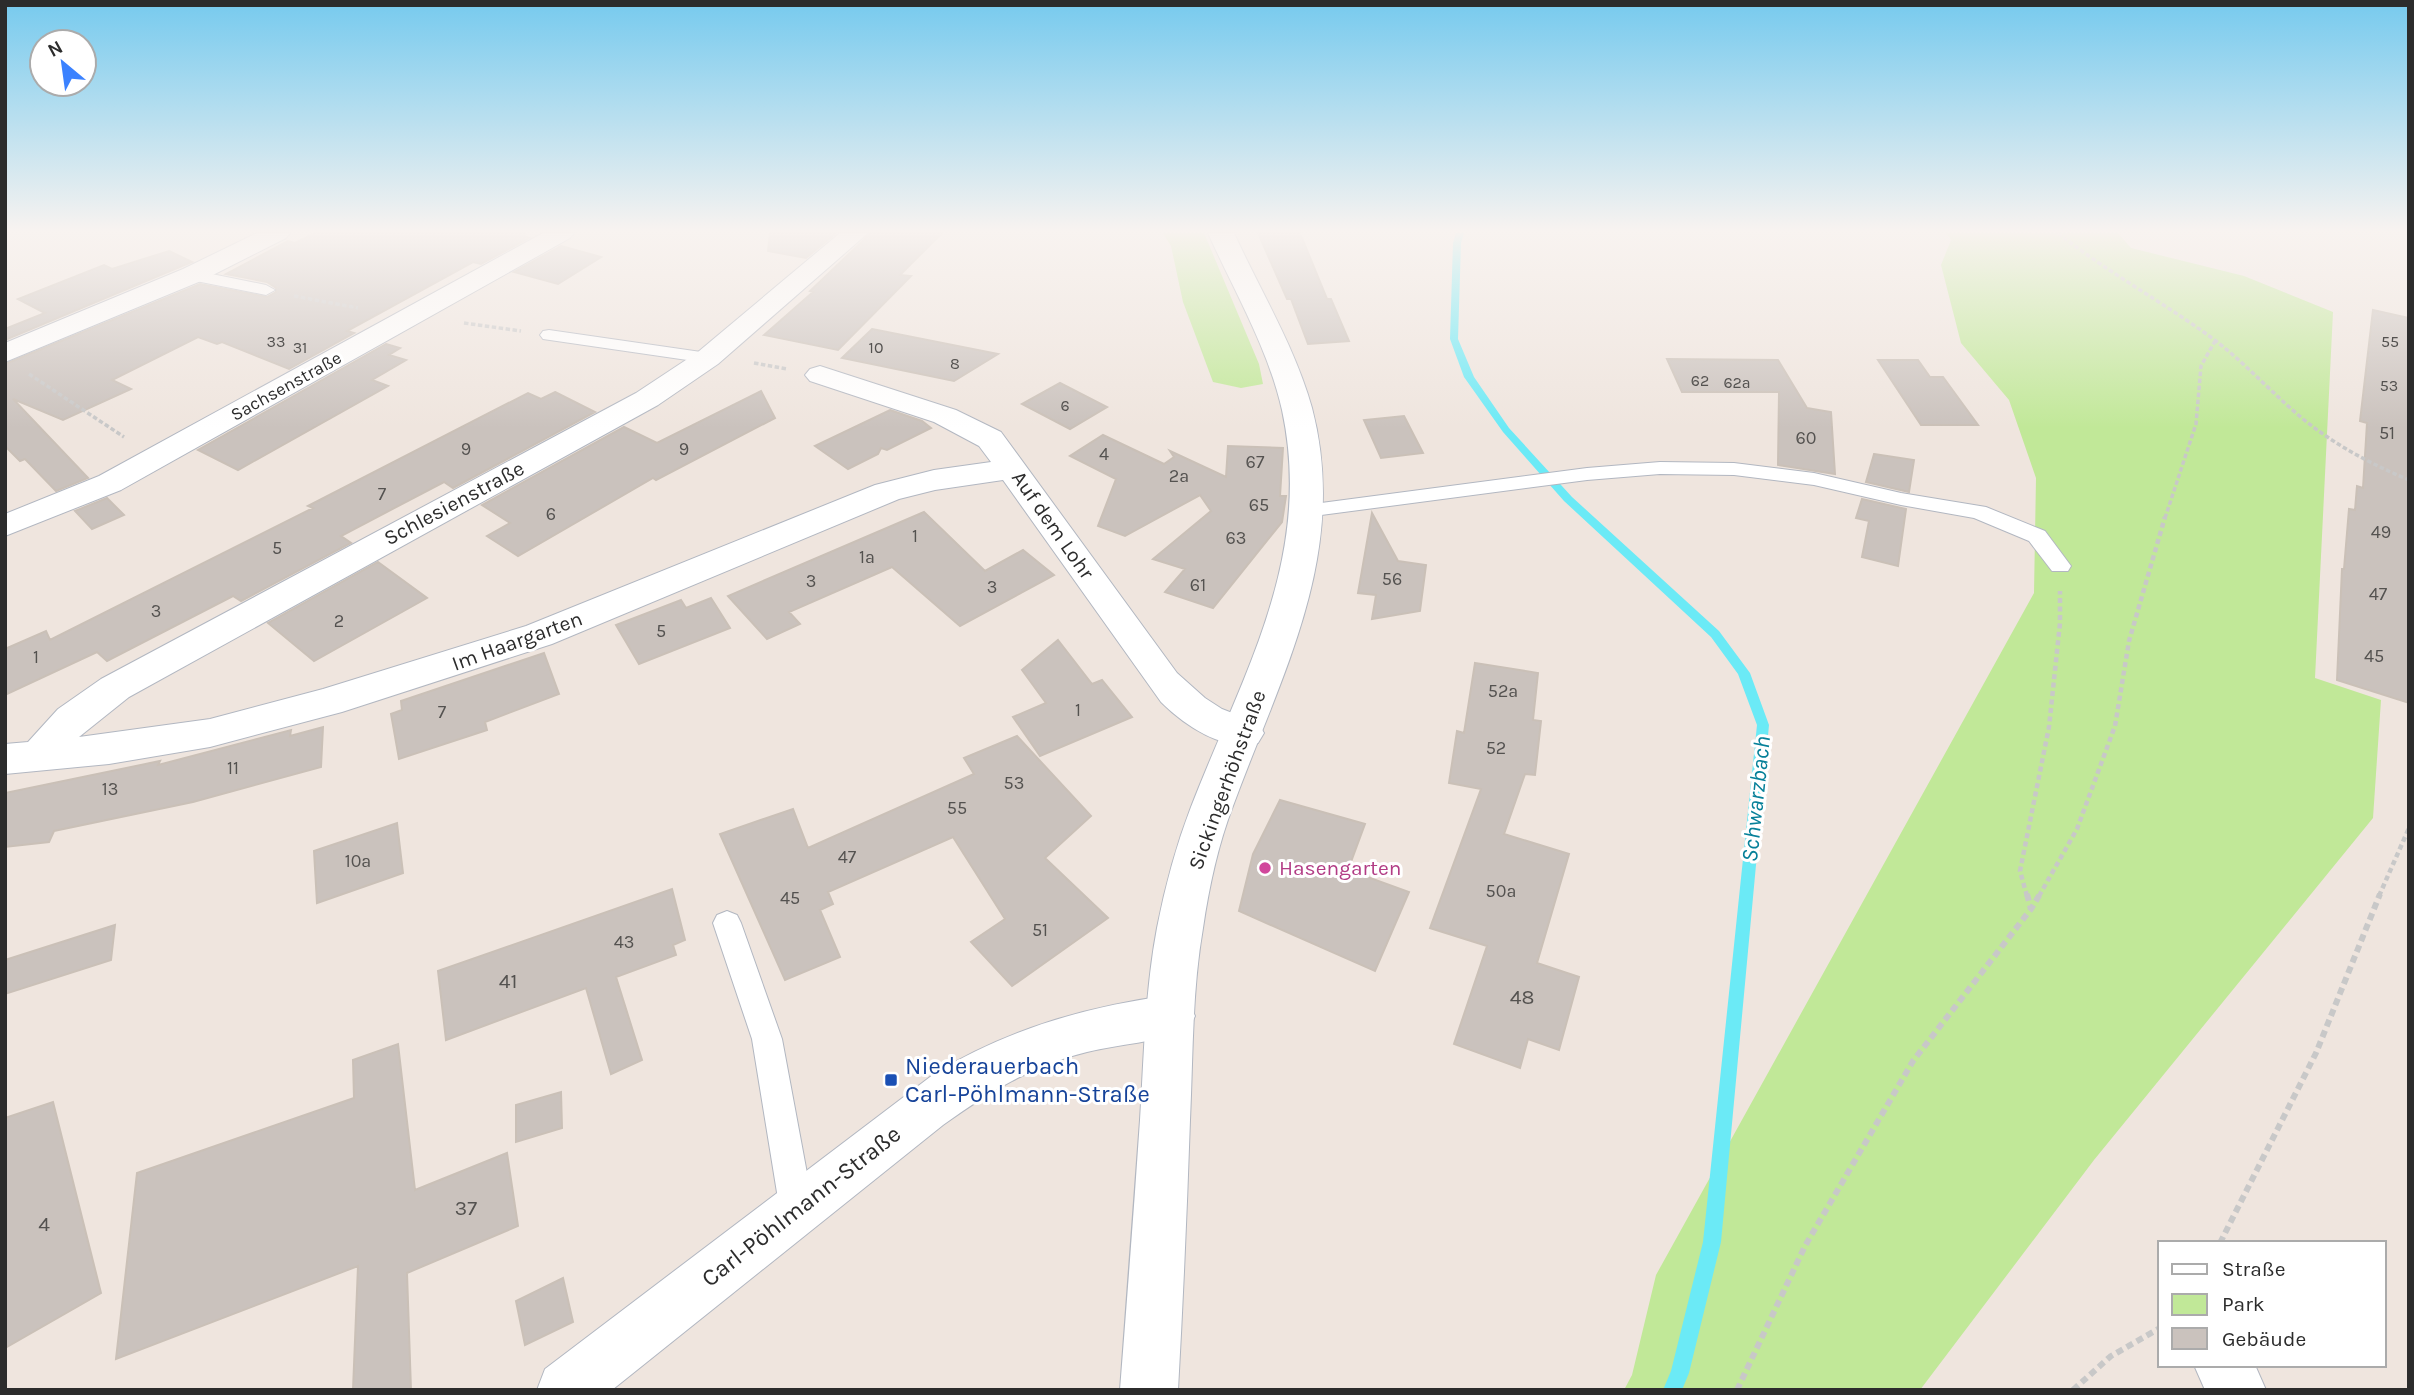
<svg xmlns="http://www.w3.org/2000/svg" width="2414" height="1395" viewBox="0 0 2414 1395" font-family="Karla,sans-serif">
	<rect width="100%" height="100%" fill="#efe5de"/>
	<path fill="#c1e898" d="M 1163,233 L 1204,233 L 1259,364 L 1263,384 L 1241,388 L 1213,382 L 1183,302 L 1171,246 Z
		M 1946,233 L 2118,233 L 2131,248 L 2244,276 L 2333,312 L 2315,678 L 2381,700 L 2373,818 L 2094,1160 L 1920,1390 L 1624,1390 L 1632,1375 L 1656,1275 L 2034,593 L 2036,478 L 2009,400 L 1961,343 L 1941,265 L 1951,240 Z"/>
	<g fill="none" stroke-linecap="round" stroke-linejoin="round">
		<path fill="#6beaf6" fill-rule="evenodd" d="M 1456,233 L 1464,233 L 1461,243 L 1458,339 L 1474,377 L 1509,428 L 1572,497 L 1719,631 L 1750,673 L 1769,725 L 1721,1242 L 1689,1373 L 1682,1390 L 1663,1390 L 1671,1371 L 1703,1242 L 1757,725 L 1738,674 L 1711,637 L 1564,501 L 1503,432 L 1464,377 L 1450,339 L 1453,243 Z"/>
	</g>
	<path fill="#cac2bd" stroke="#cac0b7" stroke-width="2" d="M 315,233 L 525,233 L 521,235 L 529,238 L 481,264 L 473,262 L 347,331 L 354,333 L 289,369 L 222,342 L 217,344 L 198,337 L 112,380 L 131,389 L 63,420 L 13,399 L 88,478 L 56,491 L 25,459 L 20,461 L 5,446 L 5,364 L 200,284 L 267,297 L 276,292 L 276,288 L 267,282 L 226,274 L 288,241 L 295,243 Z
		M 770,233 L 836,233 L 806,258 L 768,251 Z
		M 871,233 L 942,233 L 900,275 L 911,276 L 838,350 L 764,335 L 813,292 L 810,291 Z
		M 1258,233 L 1300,233 L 1327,299 L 1331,299 L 1349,341 L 1308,344 L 1291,299 L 1287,299 Z
		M 561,246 L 601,257 L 558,284 L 514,272 Z
		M 169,251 L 192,262 L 5,340 L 5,329 L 45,313 L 18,299 L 104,265 L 112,269 Z
		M 2373,310 L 2409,318 L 2409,703 L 2337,680 L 2342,569 L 2344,569 L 2349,509 L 2355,510 L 2357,486 L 2363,488 L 2367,423 L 2360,421 Z
		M 872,329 L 998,354 L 954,381 L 842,358 Z
		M 386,344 L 400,348 L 389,355 L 406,360 L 372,380 L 388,386 L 238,470 L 198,450 Z
		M 1667,359 L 1778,360 L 1807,408 L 1831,412 L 1835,474 L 1778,465 L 1779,392 L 1682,392 Z
		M 1878,360 L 1918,360 L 1930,377 L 1943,377 L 1978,425 L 1921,425 Z
		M 1060,383 L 1107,407 L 1070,429 L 1022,404 Z
		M 761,391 L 775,418 L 656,480 L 653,478 L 518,556 L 487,536 L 510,523 L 482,505 L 624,427 L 657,443 Z
		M 555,392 L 595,412 L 453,488 L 444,482 L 341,536 L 351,543 L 241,601 L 233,596 L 107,661 L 97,652 L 5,695 L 5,649 L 46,631 L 50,640 L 313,508 L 308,506 L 528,393 L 541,399 Z
		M 890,410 L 922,421 L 931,428 L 887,450 L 881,448 L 878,454 L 848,469 L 815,446 Z
		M 1404,416 L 1423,453 L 1381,458 L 1364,420 Z
		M 1103,435 L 1164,464 L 1174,457 L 1170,451 L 1226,477 L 1228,446 L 1283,448 L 1280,496 L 1286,496 L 1282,522 L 1213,608 L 1165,592 L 1185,569 L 1153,559 L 1211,511 L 1200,495 L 1125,536 L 1098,526 L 1116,479 L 1070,456 Z
		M 1874,454 L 1914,460 L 1909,492 L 1866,482 Z
		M 107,498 L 124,515 L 92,529 L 75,511 Z
		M 1862,499 L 1906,509 L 1898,566 L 1862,557 L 1869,521 L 1856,518 Z
		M 924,512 L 985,571 L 1023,550 L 1054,575 L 960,626 L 892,567 L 789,612 L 800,624 L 767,639 L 728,596 Z
		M 1372,513 L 1398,561 L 1426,565 L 1420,611 L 1372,619 L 1376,595 L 1358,593 Z
		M 378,562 L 427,598 L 314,661 L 268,623 Z
		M 711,598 L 730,628 L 639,664 L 616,625 L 681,600 L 686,608 Z
		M 1058,640 L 1092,684 L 1102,680 L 1132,717 L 1040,756 L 1013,717 L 1046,703 L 1022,670 Z
		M 544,653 L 559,694 L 485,722 L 487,730 L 399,759 L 391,714 L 402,710 L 401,701 Z
		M 1475,663 L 1538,673 L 1533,720 L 1541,721 L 1535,775 L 1525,774 L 1504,834 L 1569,854 L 1537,963 L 1579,977 L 1559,1050 L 1528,1039 L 1520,1068 L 1454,1044 L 1487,946 L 1430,928 L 1481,789 L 1449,783 L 1457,731 L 1464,733 Z
		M 323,727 L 321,767 L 193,802 L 54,831 L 49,842 L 5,847 L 5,793 L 160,761 L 158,765 L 291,730 L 290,736 Z
		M 1017,736 L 1091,816 L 1045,858 L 1108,918 L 1012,986 L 971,942 L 1005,919 L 953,837 L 828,892 L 833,904 L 820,910 L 840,957 L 785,980 L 720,834 L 793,809 L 808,848 L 974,774 L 964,758 Z
		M 1280,800 L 1365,824 L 1348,870 L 1409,892 L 1375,971 L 1239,911 L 1253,854 Z
		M 397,823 L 403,873 L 317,903 L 314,851 Z
		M 672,889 L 685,940 L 673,945 L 676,955 L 616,977 L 642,1060 L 611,1074 L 586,988 L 446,1040 L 438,971 Z
		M 115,925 L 111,960 L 5,994 L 5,960 Z
		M 398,1044 L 415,1190 L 507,1153 L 518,1226 L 407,1273 L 411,1390 L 353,1390 L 358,1266 L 116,1359 L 137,1173 L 354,1098 L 353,1060 Z
		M 561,1092 L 562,1128 L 516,1142 L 516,1105 Z
		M 53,1102 L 101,1293 L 5,1348 L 5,1118 Z
		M 563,1278 L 573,1322 L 525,1345 L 516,1301 Z"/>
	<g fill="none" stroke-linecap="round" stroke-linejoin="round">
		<g stroke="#b2b7c1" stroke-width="2">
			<path id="lane" d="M 192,270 L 266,285 L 275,290 L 266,295 L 186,279 L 184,275 L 186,271 Z
				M 549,330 L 708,353 L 717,358 L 708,363 L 543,339 L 540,335 L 543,331 Z
				M 1660,462 L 1734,463 L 1814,473 L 1901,493 L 1986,507 L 2045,531 L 2071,566 L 2068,571 L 2052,571 L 2029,541 L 1974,518 L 1901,505 L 1814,485 L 1734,475 L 1660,474 L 1587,480 L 1306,517 L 1299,516 L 1295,511 L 1299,506 L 1306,505 L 1587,468 Z
				M 727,911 L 737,915 L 741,923 L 782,1039 L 814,1211 L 809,1223 L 797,1228 L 785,1223 L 780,1211 L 752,1039 L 713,923 L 717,915 Z"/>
		</g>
		<g stroke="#b2b7c1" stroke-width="2">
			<path id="street" d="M 257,233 L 290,233 L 286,238 L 201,281 L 5,362 L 5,343 L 183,269 Z
				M 543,233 L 574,233 L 570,238 L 121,490 L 5,536 L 5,514 L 99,476 Z
				M 840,233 L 868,233 L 718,364 L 658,405 L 129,697 L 79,737 L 210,719 L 323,689 L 526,626 L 875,485 L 934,470 L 991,462 L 979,446 L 934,422 L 810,381 L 805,375 L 810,369 L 820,366 L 956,410 L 1001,432 L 1177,673 L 1205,698 L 1222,709 L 1258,723 L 1264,733 L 1258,743 C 1225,753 1184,725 1161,702 L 1003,480 L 935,490 L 899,499 L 552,644 L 342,712 L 210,747 L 109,764 L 5,774 L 5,744 L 28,742 L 58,709 L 101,679 L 636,393 L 698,352 Z
				M 1171,995 L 1188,1001 L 1195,1016 L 1188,1031 C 1156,1042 1120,1044 1087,1052 C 1032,1065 988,1093 943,1125 L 612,1390 L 537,1390 L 545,1369 L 934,1074 C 1008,1029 1085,1007 1171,995 Z
				M 2194,1365 L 2255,1365 L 2266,1390 L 2205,1390 Z"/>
		</g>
		<g stroke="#b2b7c1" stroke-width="2">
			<path id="secondary" d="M 1208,233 L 1234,233 C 1260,290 1295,347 1312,408 C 1350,553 1281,675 1233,806 C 1218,845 1209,887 1203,928 C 1192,991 1193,1056 1190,1120 C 1187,1210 1183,1300 1178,1390 L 1120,1390 C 1127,1300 1134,1210 1140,1120 C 1144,1056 1145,991 1157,928 C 1165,887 1176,846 1191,807 C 1242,675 1314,558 1282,410 C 1268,348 1234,291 1208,233 Z"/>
		</g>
		<path stroke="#c8c8c8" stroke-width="3.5" stroke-dasharray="4.5 2.5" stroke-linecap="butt" d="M 2058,233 C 2108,273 2165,303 2216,341 C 2247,365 2273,394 2303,419 C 2335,445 2371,464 2409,480
			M 294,296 L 358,308
			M 464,323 L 521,331
			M 754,363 L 787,369
			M 29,374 L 124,437
			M 2165,518 L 2196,424 L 2201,366 L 2215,341"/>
		<path stroke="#c8c8c8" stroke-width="4.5" stroke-dasharray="5 3.5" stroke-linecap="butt" d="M 2027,896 L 2020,871 L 2049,727 L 2060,623 L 2060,591
			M 2039,896 L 2077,829 L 2115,726 L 2129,641 L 2165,517
			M 2379,896 L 2409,828"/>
		<path stroke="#c8c8c8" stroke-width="6" stroke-dasharray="7 4.5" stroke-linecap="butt" d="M 2027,894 L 2031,909
			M 2220,1243 L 2316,1053 L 2380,894
			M 1737,1390 L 1805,1246 L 1913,1061 L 2031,909 L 2040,894
			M 2073,1390 L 2111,1356 L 2160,1328"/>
		<use href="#lane" fill="#fff" fill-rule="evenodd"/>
		<use href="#street" fill="#fff" fill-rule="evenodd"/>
		<use href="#secondary" fill="#fff" fill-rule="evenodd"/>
	</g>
	<linearGradient id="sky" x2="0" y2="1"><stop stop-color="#76caee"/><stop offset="0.54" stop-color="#f8f3f0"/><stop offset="1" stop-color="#f8f3f0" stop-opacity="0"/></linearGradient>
	<rect width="2414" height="428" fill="url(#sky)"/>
	<circle fill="#d1479c" stroke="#fff" stroke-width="2.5" cx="1265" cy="868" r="7"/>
	<rect fill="#1a4fb4" stroke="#fff" stroke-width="2.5" x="884" y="1073" width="14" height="14" rx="3.5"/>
	<g text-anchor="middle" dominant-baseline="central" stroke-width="6" stroke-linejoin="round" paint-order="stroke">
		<g font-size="16" fill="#545250">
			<text x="276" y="341">33</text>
			<text x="2390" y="341">55</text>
			<text x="300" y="347">31</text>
			<text x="876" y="347">10</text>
			<text x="955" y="363">8</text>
			<text x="1700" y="380">62</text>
			<text x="1737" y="382">62a</text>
			<text x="2389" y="385">53</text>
			<text x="1065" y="405">6</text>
		</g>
		<g font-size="18" fill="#2c2c2c" stroke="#fff">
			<text transform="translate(286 386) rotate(-29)">Sachsenstraße</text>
		</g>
		<g font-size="18" fill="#545250">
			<text x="2387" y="433">51</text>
			<text x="1806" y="438">60</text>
			<text x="466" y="449">9</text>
			<text x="684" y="449">9</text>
			<text x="1104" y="454">4</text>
			<text x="1255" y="462">67</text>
			<text x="1179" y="476">2a</text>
			<text x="382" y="494">7</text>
			<text x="1259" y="505">65</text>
			<text x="551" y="514">6</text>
			<text x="2381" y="532">49</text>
			<text x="915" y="536">1</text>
			<text x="1236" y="538">63</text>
			<text x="277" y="548">5</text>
			<text x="867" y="557">1a</text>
			<text x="1392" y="579">56</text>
			<text x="811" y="581">3</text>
			<text x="1198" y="585">61</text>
			<text x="992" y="587">3</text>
			<text x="2378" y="594">47</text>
			<text x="156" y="611">3</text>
			<text x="339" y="621">2</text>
			<text x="661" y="631">5</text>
			<text x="2374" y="656">45</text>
			<text x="36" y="657">1</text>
			<text x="1503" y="691">52a</text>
			<text x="1078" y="710">1</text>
			<text x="442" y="712">7</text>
			<text x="1496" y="748">52</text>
			<text x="233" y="768">11</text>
			<text x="1014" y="783">53</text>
			<text x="110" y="789">13</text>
			<text x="957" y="808">55</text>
			<text x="847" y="857">47</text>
			<text x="358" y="861">10a</text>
			<text x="1501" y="891">50a</text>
			<text x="790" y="898">45</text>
			<text x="1040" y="930">51</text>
			<text x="624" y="942">43</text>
		</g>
		<g font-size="21" fill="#2c2c2c" stroke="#fff">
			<text transform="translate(454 503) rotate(-28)">Schlesienstraße</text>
			<text transform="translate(1053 525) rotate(55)">Auf dem Lohr</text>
			<text transform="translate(517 641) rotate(-20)">Im Haargarten</text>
			<text transform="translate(1227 780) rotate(-70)">Sickingerhöhstraße</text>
		</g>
		<g font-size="21" fill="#b23c85" stroke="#fff" text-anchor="start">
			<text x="1279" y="868">Hasengarten</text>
		</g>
		<g font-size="21" fill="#545250">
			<text x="508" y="981">41</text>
			<text x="1522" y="997">48</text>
			<text x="466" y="1208">37</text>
			<text x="44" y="1224">4</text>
		</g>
		<g font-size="23" font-style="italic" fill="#068099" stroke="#fff">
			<text transform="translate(1756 799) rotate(-84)">Schwarzbach</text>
		</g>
		<g font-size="24" fill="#164399" stroke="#fff" text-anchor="start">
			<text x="905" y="1066">Niederauerbach<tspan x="905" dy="28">Carl-Pöhlmann-Straße</tspan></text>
		</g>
		<g font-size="24" fill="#2c2c2c" stroke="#fff">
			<text transform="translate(801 1206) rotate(-38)">Carl-Pöhlmann-Straße</text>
		</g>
	</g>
	<rect width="2414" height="1395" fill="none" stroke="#2c2c2c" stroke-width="14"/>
	<rect x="2158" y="1241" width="228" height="126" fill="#ffffff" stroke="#ababab" stroke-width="2"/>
	<rect x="2172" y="1264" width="35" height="10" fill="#ffffff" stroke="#ababab" stroke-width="2"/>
	<text x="2222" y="1276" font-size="21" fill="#2c2c2c">Straße</text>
	<rect x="2172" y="1294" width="35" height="21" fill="#c1e898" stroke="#ababab" stroke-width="2"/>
	<text x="2222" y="1311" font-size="21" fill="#2c2c2c">Park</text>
	<rect x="2172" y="1328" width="35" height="21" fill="#cac2bd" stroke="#ababab" stroke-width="2"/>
	<text x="2222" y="1346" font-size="21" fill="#2c2c2c">Gebäude</text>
	<g transform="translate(63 63) rotate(331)"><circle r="33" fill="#ffffff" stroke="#ababab" stroke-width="2"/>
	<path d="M0-5L12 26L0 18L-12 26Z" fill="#3b82ff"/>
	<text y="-10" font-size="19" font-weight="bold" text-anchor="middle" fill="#2c2c2c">N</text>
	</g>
</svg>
